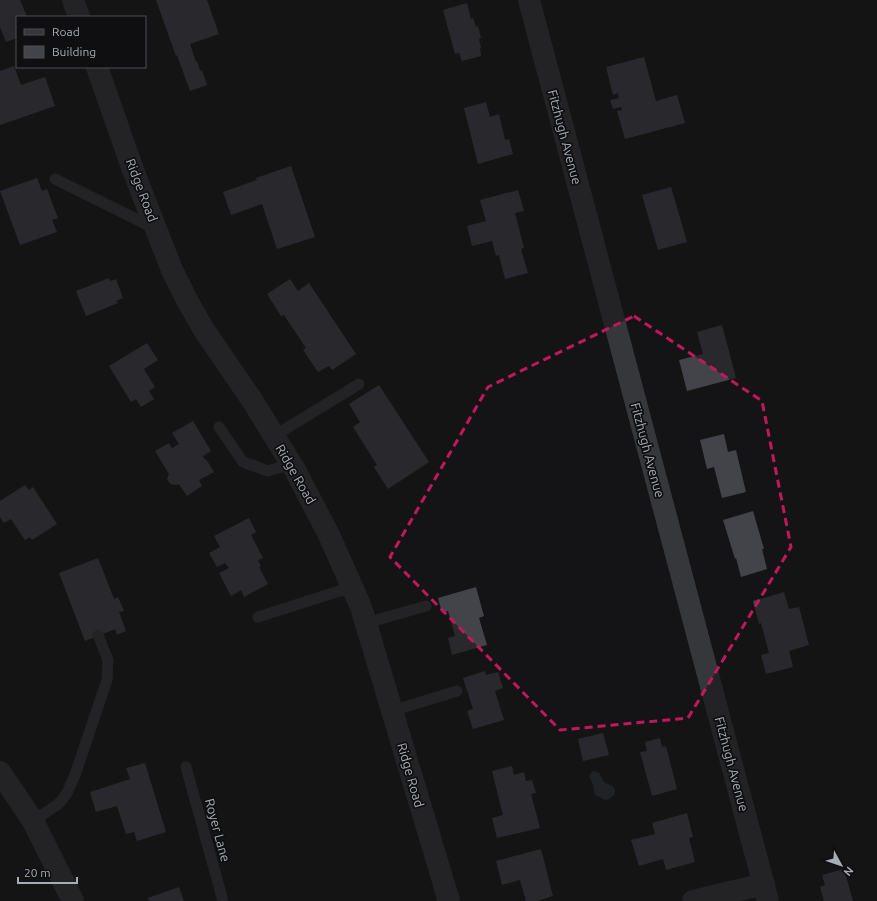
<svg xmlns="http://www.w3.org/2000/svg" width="877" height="901" viewBox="0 0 877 901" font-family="Ubuntu,sans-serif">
	<rect width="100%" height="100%" fill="#141416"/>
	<path fill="#2d373a" d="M 593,771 L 599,773 C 601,776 602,779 604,782 C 607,784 610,784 613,787 C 619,793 611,799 605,800 L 595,795 L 593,785 L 589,776 Z"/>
	<path fill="#434449" d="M 0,0 L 20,0 L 27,17 L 17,17 L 17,38 L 6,42 L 0,27 Z
		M 156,0 L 207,0 L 219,34 L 190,44 L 196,62 L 197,61 L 200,71 L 202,70 L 207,85 L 190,91 L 177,55 L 176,56 Z
		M 467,3 L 471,19 L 473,18 L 476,27 L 478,26 L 481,38 L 479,39 L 481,48 L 480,48 L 481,56 L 462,61 L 459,53 L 455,54 L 443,10 Z
		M 644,57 L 656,101 L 677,95 L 685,123 L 625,139 L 617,111 L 622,110 L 621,107 L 613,109 L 610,100 L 619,98 L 618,93 L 613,95 L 606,67 Z
		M 14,66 L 21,85 L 45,77 L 55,106 L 0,125 L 0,71 Z
		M 486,102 L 490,117 L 499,114 L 505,140 L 509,139 L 513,154 L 478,164 L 464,108 Z
		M 291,166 L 315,237 L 277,249 L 262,204 L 231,215 L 223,192 L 257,180 L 256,178 Z
		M 37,178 L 42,191 L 47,189 L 58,218 L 52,220 L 57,232 L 20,245 L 0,191 Z
		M 671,187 L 687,242 L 658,250 L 642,195 Z
		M 518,190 L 524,211 L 515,213 L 524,248 L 521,249 L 528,273 L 505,279 L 499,255 L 496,256 L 492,241 L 472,246 L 467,226 L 486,221 L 480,200 Z
		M 109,278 L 110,281 L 116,279 L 123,298 L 116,301 L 118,303 L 86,316 L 76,291 Z
		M 290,279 L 298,291 L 309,283 L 356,354 L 332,370 L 329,366 L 318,372 L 303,350 L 306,348 L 284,315 L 281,316 L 267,294 Z
		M 722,325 L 736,378 L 687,391 L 679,360 L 703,354 L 697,332 Z
		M 147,343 L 158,360 L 144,369 L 155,387 L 149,391 L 154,399 L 141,407 L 136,399 L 131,402 L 109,366 Z
		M 379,385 L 429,462 L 388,489 L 374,467 L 377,465 L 353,427 L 360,422 L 349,404 Z
		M 193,421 L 211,451 L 203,456 L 205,460 L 206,459 L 214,472 L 199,480 L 202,486 L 187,496 L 179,484 L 176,485 L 170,484 L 167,479 L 169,474 L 155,451 L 169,443 L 172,448 L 179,444 L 172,433 Z
		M 724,434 L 728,452 L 736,450 L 746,492 L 722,498 L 714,467 L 707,469 L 700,440 Z
		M 25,485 L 29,490 L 33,487 L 57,524 L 32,540 L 30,537 L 25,540 L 11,519 L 4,523 L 0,517 L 0,501 Z
		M 753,511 L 764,549 L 762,549 L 767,569 L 741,577 L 736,558 L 735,559 L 723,520 Z
		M 249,518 L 256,532 L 251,535 L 263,558 L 258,560 L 261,566 L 259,567 L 268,584 L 244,597 L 241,590 L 231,596 L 219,573 L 229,568 L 225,563 L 217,567 L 209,553 L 220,547 L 214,536 Z
		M 98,558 L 114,599 L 118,597 L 124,611 L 119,612 L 126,631 L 117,635 L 115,629 L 85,641 L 59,573 Z
		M 476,587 L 484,616 L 479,618 L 487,645 L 452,655 L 448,638 L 455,636 L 448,611 L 442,613 L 438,598 Z
		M 784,592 L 789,609 L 799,607 L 809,645 L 789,651 L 793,667 L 766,674 L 761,655 L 769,653 L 761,623 L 759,624 L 753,601 Z
		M 485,671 L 486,675 L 498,672 L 503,688 L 495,691 L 504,720 L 473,729 L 467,711 L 473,709 L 463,678 Z
		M 603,733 L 609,755 L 583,761 L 578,739 Z
		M 660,738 L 662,747 L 666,746 L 677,789 L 652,796 L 640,752 L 647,751 L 645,742 Z
		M 145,763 L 166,832 L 137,841 L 134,832 L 126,834 L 117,806 L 96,812 L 90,792 L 130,779 L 126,768 Z
		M 512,766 L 514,775 L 524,772 L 526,781 L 532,780 L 536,793 L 531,794 L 540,828 L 497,838 L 492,818 L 503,815 L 492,771 Z
		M 687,813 L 693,837 L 689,838 L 695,862 L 666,870 L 663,859 L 639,866 L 631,840 L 655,834 L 652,823 Z
		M 541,849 L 553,896 L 537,901 L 526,901 L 520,880 L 502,885 L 496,861 Z
		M 844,869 L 853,901 L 824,901 L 820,887 L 825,885 L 822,875 Z
		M 179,887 L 184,901 L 149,901 L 148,898 Z"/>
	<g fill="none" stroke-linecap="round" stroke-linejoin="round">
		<path stroke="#35373a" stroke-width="11" d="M 55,179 L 154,228
			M 219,427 L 243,462 L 268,471 L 291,464
			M 274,436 L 359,384
			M 258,617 L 352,587
			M 366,623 L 426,606
			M 392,711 L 457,691
			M 186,767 L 223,901
			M 33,821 L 57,805 L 62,800 L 67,793 L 75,775 L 107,680 L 108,660 L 98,635"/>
		<path stroke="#35373a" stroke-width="22" d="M 73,0 L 79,17
			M 529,0 L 768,901
			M 97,67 L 133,170 L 172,270 L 188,302 L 204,330 L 252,400 L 295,470 L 329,535 L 361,607 L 449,901
			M 0,772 L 33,821 L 73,901
			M 693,901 L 764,884"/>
	</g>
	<path d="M0 0H877V901H0ZM 634,316 L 762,401 L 791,547 L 688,718 L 560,730 L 390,557 L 488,387 Z" fill="#141416" fill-opacity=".55" fill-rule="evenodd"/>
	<path fill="none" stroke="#c2185b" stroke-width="3" stroke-dasharray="8 5" stroke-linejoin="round" d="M 634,316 L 762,401 L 791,547 L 688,718 L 560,730 L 390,557 L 488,387 Z"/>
	<g text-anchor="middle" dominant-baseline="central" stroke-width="3.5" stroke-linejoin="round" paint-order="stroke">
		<g font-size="13" fill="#a7adb5" stroke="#0f0f11">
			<text transform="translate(565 137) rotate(75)">Fitzhugh Avenue</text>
			<text transform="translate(142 190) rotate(69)">Ridge Road</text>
			<text transform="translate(648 450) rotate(75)">Fitzhugh Avenue</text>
			<text transform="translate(296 474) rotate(60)">Ridge Road</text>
			<text transform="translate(732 764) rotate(75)">Fitzhugh Avenue</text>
			<text transform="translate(411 775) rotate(74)">Ridge Road</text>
			<text transform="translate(218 830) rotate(75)">Royer Lane</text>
		</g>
	</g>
	<rect x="16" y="16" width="130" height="52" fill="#0f0f11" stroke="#4c4e53"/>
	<rect x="24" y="29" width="20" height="6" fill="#35373a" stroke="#4c4e53"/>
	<text x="52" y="36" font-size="12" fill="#a7adb5">Road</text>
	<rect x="24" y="46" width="20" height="12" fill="#434449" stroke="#4c4e53"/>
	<text x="52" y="56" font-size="12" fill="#a7adb5">Building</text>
	<g transform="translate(841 865) rotate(130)" stroke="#0f0f11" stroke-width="3" paint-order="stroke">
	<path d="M0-3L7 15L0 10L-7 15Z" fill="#a7adb5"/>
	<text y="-6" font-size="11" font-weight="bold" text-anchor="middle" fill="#a7adb5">N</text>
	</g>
	<path d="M18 877v6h59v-6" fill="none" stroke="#a7adb5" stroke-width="2"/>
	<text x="24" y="877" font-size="12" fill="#a7adb5" stroke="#0f0f11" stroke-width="3" paint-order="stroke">20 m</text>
</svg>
